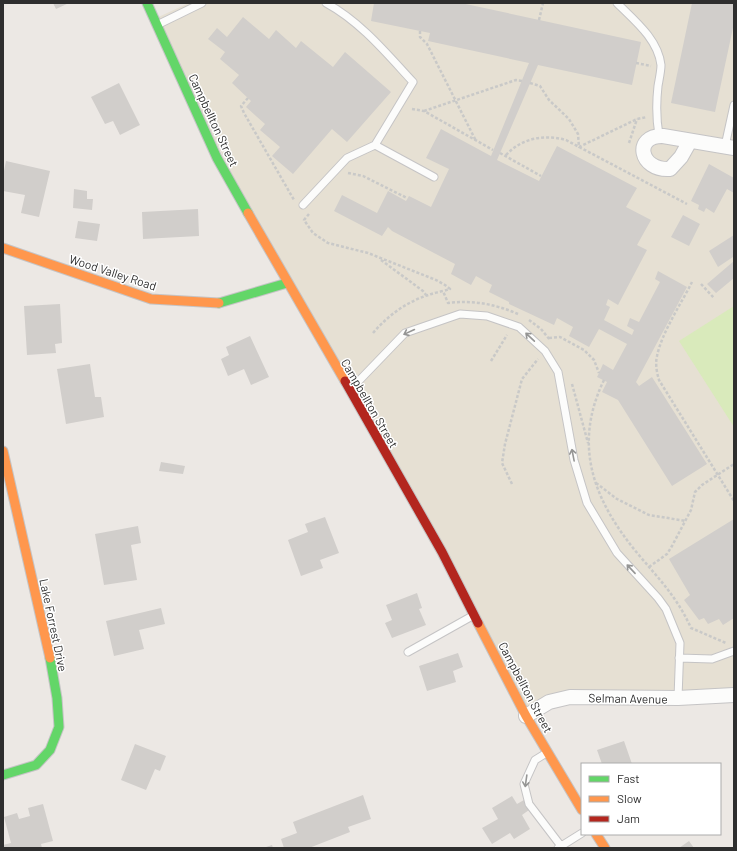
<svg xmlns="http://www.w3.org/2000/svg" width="737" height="851" viewBox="0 0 737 851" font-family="Barlow,sans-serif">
	<rect width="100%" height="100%" fill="#ece8e4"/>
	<path fill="#e6e0d3" d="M 189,3 L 734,3 L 734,695 L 570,697 L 526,716 L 287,283 L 154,19 Z"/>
	<path fill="#d9eabb" d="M 734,306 L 734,427 L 679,341 Z"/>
	<path fill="#d1cecb" d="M 53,3 L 69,3 L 56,9 Z
		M 374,3 L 461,3 L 641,42 L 632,85 L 538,65 L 497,160 L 539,181 L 557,146 L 637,188 L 626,207 L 651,220 L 637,245 L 647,250 L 618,305 L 608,299 L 606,305 L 610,307 L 604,320 L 632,335 L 634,330 L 627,326 L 630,318 L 639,322 L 660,282 L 655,279 L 658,271 L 687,287 L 636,382 L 639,386 L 652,377 L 707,464 L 672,486 L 618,400 L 602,392 L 607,382 L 597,377 L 599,373 L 603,364 L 613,370 L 627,344 L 599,329 L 589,347 L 569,336 L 573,327 L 557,318 L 554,325 L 509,304 L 509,302 L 489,292 L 492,285 L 476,276 L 471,285 L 451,274 L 455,264 L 392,231 L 388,227 L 382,236 L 334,211 L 342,195 L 377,213 L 388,191 L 406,201 L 409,196 L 431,207 L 449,169 L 426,158 L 441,129 L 491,156 L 529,63 L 428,41 L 430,33 L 371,21 Z
		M 692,3 L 734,3 L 734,23 L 715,112 L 671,103 Z
		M 243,17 L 269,39 L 276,30 L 296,48 L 301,41 L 333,67 L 345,52 L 391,92 L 347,142 L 332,129 L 293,174 L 272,156 L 280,147 L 260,130 L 265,124 L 246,107 L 251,101 L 232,83 L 239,75 L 220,59 L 225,52 L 208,39 L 217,28 L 227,37 Z
		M 119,83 L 140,125 L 120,135 L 113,121 L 105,124 L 91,97 Z
		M 6,161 L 50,171 L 39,217 L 21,213 L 25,195 L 3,191 L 3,176 Z
		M 709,164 L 734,178 L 734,193 L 727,189 L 714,213 L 706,208 L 704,212 L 698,209 L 699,205 L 691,201 Z
		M 74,189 L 87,191 L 87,199 L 93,199 L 92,210 L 73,208 Z
		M 198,209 L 199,236 L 143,239 L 142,212 Z
		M 683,215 L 700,224 L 689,246 L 671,237 Z
		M 78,221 L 100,224 L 97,241 L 75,238 Z
		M 734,235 L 734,259 L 733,257 L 718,267 L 709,251 Z
		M 734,261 L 734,278 L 716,293 L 707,284 Z
		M 60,304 L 62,343 L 55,344 L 56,353 L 27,355 L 24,306 Z
		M 250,336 L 269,377 L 251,385 L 244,369 L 228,376 L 221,359 L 229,355 L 226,347 Z
		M 90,364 L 95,397 L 101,397 L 104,417 L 66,424 L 57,369 Z
		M 161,462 L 185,466 L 183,474 L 159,471 Z
		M 325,517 L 339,553 L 320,560 L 323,568 L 301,576 L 288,540 L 308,532 L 305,524 Z
		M 734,519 L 734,618 L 723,625 L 719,619 L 708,624 L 704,618 L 699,620 L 684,600 L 690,595 L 669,559 Z
		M 138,526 L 141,543 L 131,545 L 137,580 L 104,585 L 95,534 Z
		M 417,593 L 422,608 L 419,609 L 426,625 L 392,638 L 385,623 L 392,620 L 386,605 Z
		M 161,608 L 165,624 L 139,630 L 144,649 L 114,656 L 106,621 Z
		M 458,653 L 463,667 L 453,671 L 456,682 L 427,691 L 419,666 Z
		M 624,741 L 632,764 L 602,764 L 597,750 Z
		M 135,744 L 166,756 L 160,771 L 155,769 L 146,790 L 121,780 Z
		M 363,795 L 371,819 L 348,827 L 350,832 L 309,848 L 284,848 L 281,839 L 297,833 L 293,822 Z
		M 512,796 L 517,804 L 524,800 L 529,810 L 522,815 L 530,829 L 514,839 L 510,833 L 492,844 L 482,828 L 498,819 L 492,808 Z
		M 43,804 L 53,841 L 41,844 L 42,848 L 3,848 L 3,845 L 11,843 L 4,817 L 17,813 L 19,819 L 30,816 L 28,808 Z
		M 689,841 L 694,848 L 679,848 Z
		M 272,845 L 273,848 L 263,848 Z"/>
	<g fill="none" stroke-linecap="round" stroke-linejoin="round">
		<g stroke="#c5c4c5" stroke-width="9">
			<path id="lane" d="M 617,3 C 634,20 658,39 661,65 C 661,71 659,80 658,86 C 656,104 656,118 659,135
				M 157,25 L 202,3
				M 375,145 L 434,177
				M 725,146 L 734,105
				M 303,205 L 347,158 L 375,145 L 413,82 C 387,54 361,22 326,3
				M 351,389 L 405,333 L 460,314 L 487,316 L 519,327 L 545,351 L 558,372 L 574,460 L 587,503 L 617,553 L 658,598 L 666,609 L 680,643 L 678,698
				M 408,652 L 474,615
				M 679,658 L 712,659 L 734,651
				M 548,752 L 535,760 L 524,784 L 529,804 L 561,846
				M 558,848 L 582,833"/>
		</g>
		<g stroke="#c5c4c5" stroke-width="16">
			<path id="street" d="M 690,141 L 681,157 L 670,169 C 639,171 633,135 663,136 L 734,148
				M 526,716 L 549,702 L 570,697 L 678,698 L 734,695"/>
		</g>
		<g stroke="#c5c4c5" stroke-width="11">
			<path id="fast" d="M 147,3 L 217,158 L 248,213
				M 219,303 L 287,283
				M 3,775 L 36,765 L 50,750 L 59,727 L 57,698 L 50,658"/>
		</g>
		<g stroke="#c5c4c5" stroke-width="11">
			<path id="slow" d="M 248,213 L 345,381
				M 3,248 L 151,299 L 219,303
				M 3,451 L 50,658
				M 478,623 L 526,716 L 582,810
				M 596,834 L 605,848"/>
		</g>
		<g stroke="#c5c4c5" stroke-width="11">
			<path id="jam" d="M 345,381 L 442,552 L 478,623"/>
		</g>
		<path stroke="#c9c9c8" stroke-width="2.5" stroke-dasharray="3 2" stroke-linecap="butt" d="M 539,20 L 543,3
			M 420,31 L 420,37 L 427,44 L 476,141
			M 636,63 L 651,66
			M 530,83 L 540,86 L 549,100 L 569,119 L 578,134 L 579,147 L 637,119 L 647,117
			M 248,98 L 241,106 L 244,113 L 294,200
			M 412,109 L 424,111 L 493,150
			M 424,111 L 516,80 L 522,81
			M 629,143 L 637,119
			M 500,153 L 541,176
			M 506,155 C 522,138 544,134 566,140 L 687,204
			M 348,173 L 363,176 L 407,198
			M 309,214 L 304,220 L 313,233 L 328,243 L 368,253 L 436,280 L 445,285 L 450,289 L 443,291
			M 381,260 L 423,291 L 426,295
			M 692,282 C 681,304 662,332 657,356 C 655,364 657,373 659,380 L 734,501
			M 701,284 L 714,298
			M 529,320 L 541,329 L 550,340
			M 373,333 C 392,311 414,297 443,291 L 448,303 C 473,300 495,304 518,314
			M 549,338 L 560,337 L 584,350 L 594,360 L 599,373
			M 491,361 L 507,335
			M 604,380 C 572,446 594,501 638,554 C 659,579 677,597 691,628 L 726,643
			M 572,384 L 588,443
			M 596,483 L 617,499 L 649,515 L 686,521
			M 512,484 L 502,463 L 505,444 L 522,379 L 538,359
			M 649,567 L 667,554 L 672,546 L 691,510 L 695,492 L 702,485 L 734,464"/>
		<use href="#lane" stroke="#fcfcfb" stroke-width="7"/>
		<use href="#street" stroke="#fcfcfb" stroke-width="14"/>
		<use href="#fast" stroke="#63d668" stroke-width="9"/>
		<use href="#slow" stroke="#ff974d" stroke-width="9"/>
		<use href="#jam" stroke="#b3261e" stroke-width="9"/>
	</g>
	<defs><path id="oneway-shaft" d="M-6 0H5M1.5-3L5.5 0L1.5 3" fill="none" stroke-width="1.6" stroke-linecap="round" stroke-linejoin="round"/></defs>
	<g stroke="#959594">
		<use href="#oneway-shaft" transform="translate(409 332) rotate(155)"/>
		<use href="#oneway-shaft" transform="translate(530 337) rotate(-137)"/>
		<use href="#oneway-shaft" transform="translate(573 455) rotate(-101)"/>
		<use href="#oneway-shaft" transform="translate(631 569) rotate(-133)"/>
		<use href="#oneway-shaft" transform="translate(526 781) rotate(98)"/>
	</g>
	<g text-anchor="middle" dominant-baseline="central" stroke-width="3" stroke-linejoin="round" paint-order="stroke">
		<g font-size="12" fill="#2e2e2e" stroke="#fff">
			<text transform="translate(214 120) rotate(65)">Campbellton Street</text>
			<text transform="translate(113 272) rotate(18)">Wood Valley Road</text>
			<text transform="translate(370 403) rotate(60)">Campbellton Street</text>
			<text transform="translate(54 625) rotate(78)">Lake Forrest Drive</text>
			<text transform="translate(526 687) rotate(62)">Campbellton Street</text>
			<text transform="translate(628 698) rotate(1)">Selman Avenue</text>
		</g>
	</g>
	<rect width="737" height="851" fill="none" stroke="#2e2e2e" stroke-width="8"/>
	<rect x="581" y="763" width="140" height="72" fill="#ffffff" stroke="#ababab"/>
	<rect x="589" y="776" width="20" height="6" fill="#63d668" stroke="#ababab"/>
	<text x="617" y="783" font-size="12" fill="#2e2e2e">Fast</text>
	<rect x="589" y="796" width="20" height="6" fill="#ff974d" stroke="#ababab"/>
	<text x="617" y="803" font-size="12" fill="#2e2e2e">Slow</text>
	<rect x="589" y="816" width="20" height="6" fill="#b3261e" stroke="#ababab"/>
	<text x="617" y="823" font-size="12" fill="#2e2e2e">Jam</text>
</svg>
